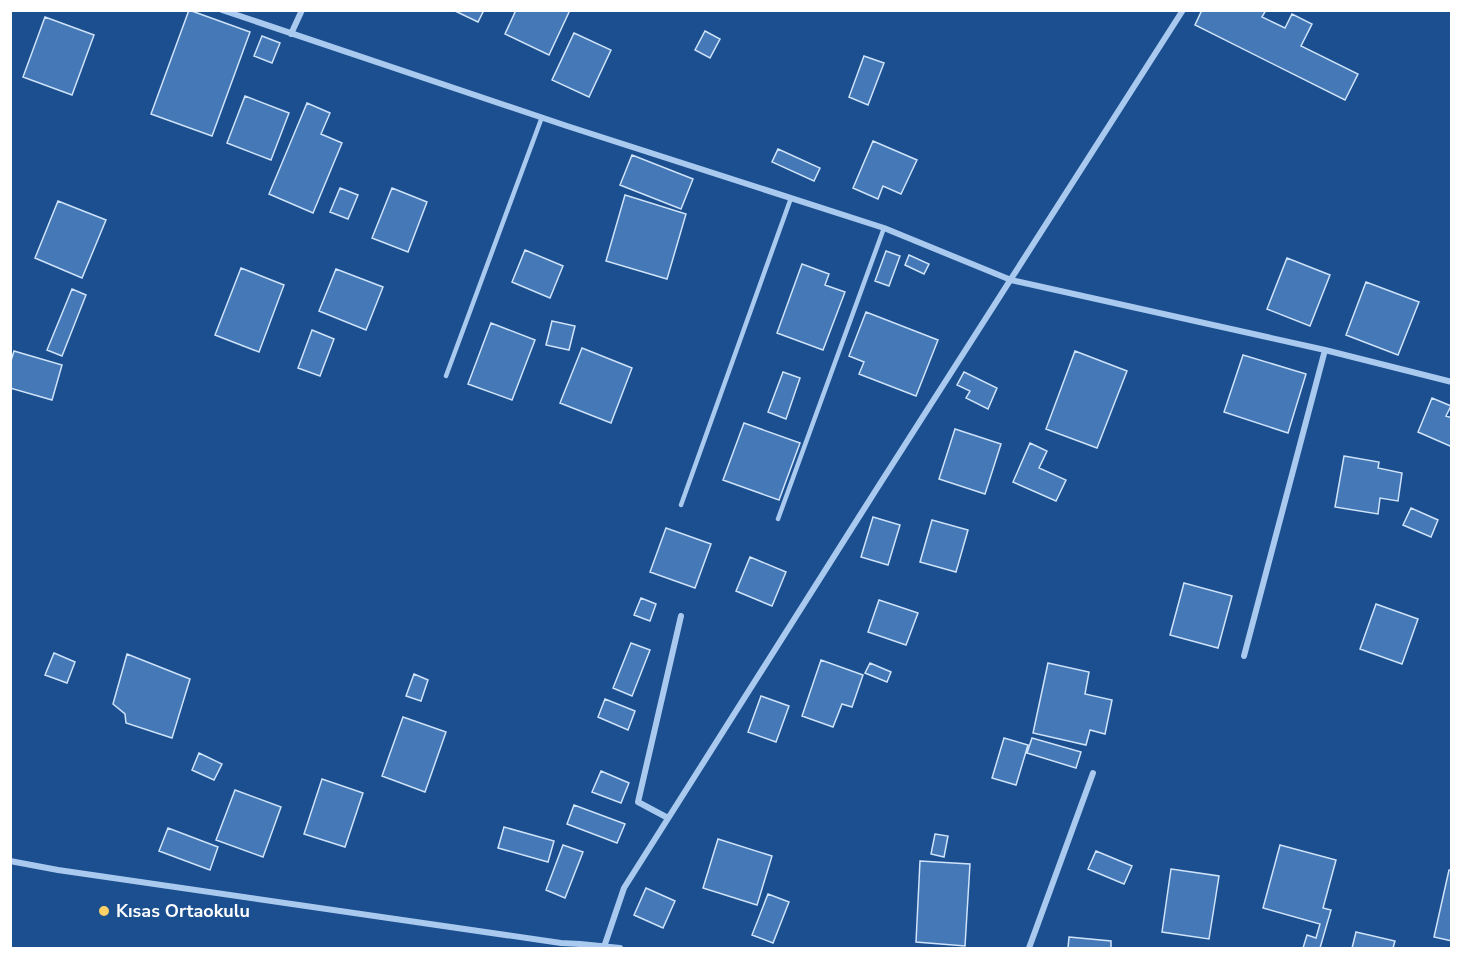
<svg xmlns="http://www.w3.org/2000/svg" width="1462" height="959" viewBox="0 0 1462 959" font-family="'Nunito Sans',sans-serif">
	<rect width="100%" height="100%" fill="#1b4f8f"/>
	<path fill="#4478b7" stroke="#cfe3fa" stroke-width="1.5" d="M 189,10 L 250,32 L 212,136 L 151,114 Z
		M 453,10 L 484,10 L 478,22 Z
		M 516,10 L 570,10 L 549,55 L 505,34 Z
		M 1202,10 L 1266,10 L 1262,17 L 1285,28 L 1292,14 L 1312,24 L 1301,46 L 1358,74 L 1345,100 L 1195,25 Z
		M 45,17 L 94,35 L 72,95 L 23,77 Z
		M 705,31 L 720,39 L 710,58 L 695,50 Z
		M 574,33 L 611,50 L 589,97 L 552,80 Z
		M 262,36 L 280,43 L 272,63 L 254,56 Z
		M 864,56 L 884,63 L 868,105 L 849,97 Z
		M 245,96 L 289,113 L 271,160 L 227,143 Z
		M 307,103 L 330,113 L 321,134 L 342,143 L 313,213 L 269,194 Z
		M 873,141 L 917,160 L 901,194 L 883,186 L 878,199 L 853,188 Z
		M 778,149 L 820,168 L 814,181 L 772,162 Z
		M 632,155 L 693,179 L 681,209 L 620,185 Z
		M 340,188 L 358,195 L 348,219 L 330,212 Z
		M 392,188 L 427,202 L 408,252 L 372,238 Z
		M 625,195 L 686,214 L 667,279 L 606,261 Z
		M 58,201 L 106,220 L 82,278 L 35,258 Z
		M 525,250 L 563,266 L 550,298 L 512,282 Z
		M 886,251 L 900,256 L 889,286 L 875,281 Z
		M 909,255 L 929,264 L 924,274 L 905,265 Z
		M 1287,258 L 1330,275 L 1310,326 L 1267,309 Z
		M 802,264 L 829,274 L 825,285 L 845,292 L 823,350 L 777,333 Z
		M 241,268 L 284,285 L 259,352 L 215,335 Z
		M 336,269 L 383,287 L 366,330 L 319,311 Z
		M 1366,282 L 1419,302 L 1398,355 L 1346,335 Z
		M 72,289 L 86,295 L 62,356 L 47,350 Z
		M 866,312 L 938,340 L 916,396 L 859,374 L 864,362 L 849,356 Z
		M 552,321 L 575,326 L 569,350 L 546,345 Z
		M 491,323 L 535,340 L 512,400 L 468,384 Z
		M 312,330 L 334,339 L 320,376 L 298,368 Z
		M 582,348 L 632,368 L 611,423 L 560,403 Z
		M 14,351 L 62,365 L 52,400 L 10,388 L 10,364 Z
		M 1075,351 L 1127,371 L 1097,448 L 1046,429 Z
		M 1243,355 L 1306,374 L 1288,433 L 1224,412 Z
		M 783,372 L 800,378 L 786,419 L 768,412 Z
		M 964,372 L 997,388 L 988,409 L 966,398 L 970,391 L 957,385 Z
		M 1432,398 L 1451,406 L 1446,416 L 1452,418 L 1452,442 L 1450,446 L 1418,432 Z
		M 744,423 L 800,443 L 779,500 L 723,480 Z
		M 955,429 L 1001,444 L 985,494 L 939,479 Z
		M 1030,443 L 1047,451 L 1039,468 L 1066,480 L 1056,501 L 1013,482 Z
		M 1344,456 L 1379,462 L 1378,468 L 1402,473 L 1398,501 L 1380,498 L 1378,514 L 1335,507 Z
		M 1411,508 L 1438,520 L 1431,537 L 1403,525 Z
		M 873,517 L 900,525 L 888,565 L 861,557 Z
		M 932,520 L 968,530 L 956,572 L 920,562 Z
		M 666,528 L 711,544 L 695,588 L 650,572 Z
		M 750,557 L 786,572 L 772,606 L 736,591 Z
		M 1184,583 L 1232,596 L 1218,648 L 1170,635 Z
		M 641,598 L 656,604 L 650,621 L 634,615 Z
		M 879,600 L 918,613 L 906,645 L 868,632 Z
		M 1376,604 L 1418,619 L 1402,664 L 1360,649 Z
		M 631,643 L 650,650 L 632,696 L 613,688 Z
		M 54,653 L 75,662 L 67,683 L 45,675 Z
		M 127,654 L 190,679 L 172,738 L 126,723 L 125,714 L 113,704 Z
		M 821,660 L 863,675 L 852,707 L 842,704 L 833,727 L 802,716 Z
		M 870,663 L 891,672 L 887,682 L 865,673 Z
		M 1048,663 L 1089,672 L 1085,694 L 1112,700 L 1105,734 L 1090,730 L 1086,745 L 1033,733 Z
		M 414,674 L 428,680 L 421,701 L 406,696 Z
		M 761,696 L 789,706 L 776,742 L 748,732 Z
		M 605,699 L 635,711 L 628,730 L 598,717 Z
		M 403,717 L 446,732 L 425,792 L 382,776 Z
		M 1004,738 L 1028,745 L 1016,785 L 992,778 Z
		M 1032,738 L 1081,752 L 1076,768 L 1027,753 Z
		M 199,753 L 222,764 L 214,780 L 192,770 Z
		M 601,771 L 629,783 L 621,803 L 592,792 Z
		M 322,779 L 363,793 L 345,847 L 304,834 Z
		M 235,790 L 281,807 L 263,857 L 216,840 Z
		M 574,805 L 625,824 L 617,843 L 567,824 Z
		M 504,827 L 554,841 L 548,862 L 498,848 Z
		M 168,828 L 218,847 L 210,870 L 159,851 Z
		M 935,834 L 948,836 L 944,857 L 931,854 Z
		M 718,839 L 772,856 L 757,905 L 703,888 Z
		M 563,845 L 583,852 L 565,898 L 546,890 Z
		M 1280,845 L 1336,860 L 1323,908 L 1331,910 L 1320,948 L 1303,948 L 1307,935 L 1316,938 L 1320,924 L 1263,908 Z
		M 1096,851 L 1132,866 L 1124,884 L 1088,869 Z
		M 920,861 L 970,864 L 965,946 L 916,942 Z
		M 1171,869 L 1219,876 L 1209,939 L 1162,932 Z
		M 1449,870 L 1452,870 L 1452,941 L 1434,937 Z
		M 646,888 L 675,901 L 663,928 L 634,915 Z
		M 768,894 L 789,902 L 773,943 L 752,935 Z
		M 1356,932 L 1395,941 L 1393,948 L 1352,948 Z
		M 1069,937 L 1111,941 L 1111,948 L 1068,948 Z"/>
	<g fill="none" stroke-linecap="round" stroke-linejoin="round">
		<path stroke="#a9c9ee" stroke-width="4.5" d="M 446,376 L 542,117
			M 681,505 L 791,198
			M 778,519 L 884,228"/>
		<path stroke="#a9c9ee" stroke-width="6" d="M 222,10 L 567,126 L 884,228 L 1011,280 L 1325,350 L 1452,382
			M 291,34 L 302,10
			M 1244,656 L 1325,350
			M 668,818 L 638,802 L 681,616
			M 10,861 L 58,870 L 561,943 L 580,944 L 620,948
			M 604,947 L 624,888 L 876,490 L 1183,10
			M 1029,948 L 1093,773"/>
	</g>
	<circle fill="#ffd166" stroke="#1b4f8f" stroke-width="2" cx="104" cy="911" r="6"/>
	<g text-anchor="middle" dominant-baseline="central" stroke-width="5" stroke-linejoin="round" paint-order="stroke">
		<g font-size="18" font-weight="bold" fill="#fff" stroke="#1b4f8f" text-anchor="start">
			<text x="116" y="911">Kısas Ortaokulu</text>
		</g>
	</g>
	<rect width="1462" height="959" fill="none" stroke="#ffffff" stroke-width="24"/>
</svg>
